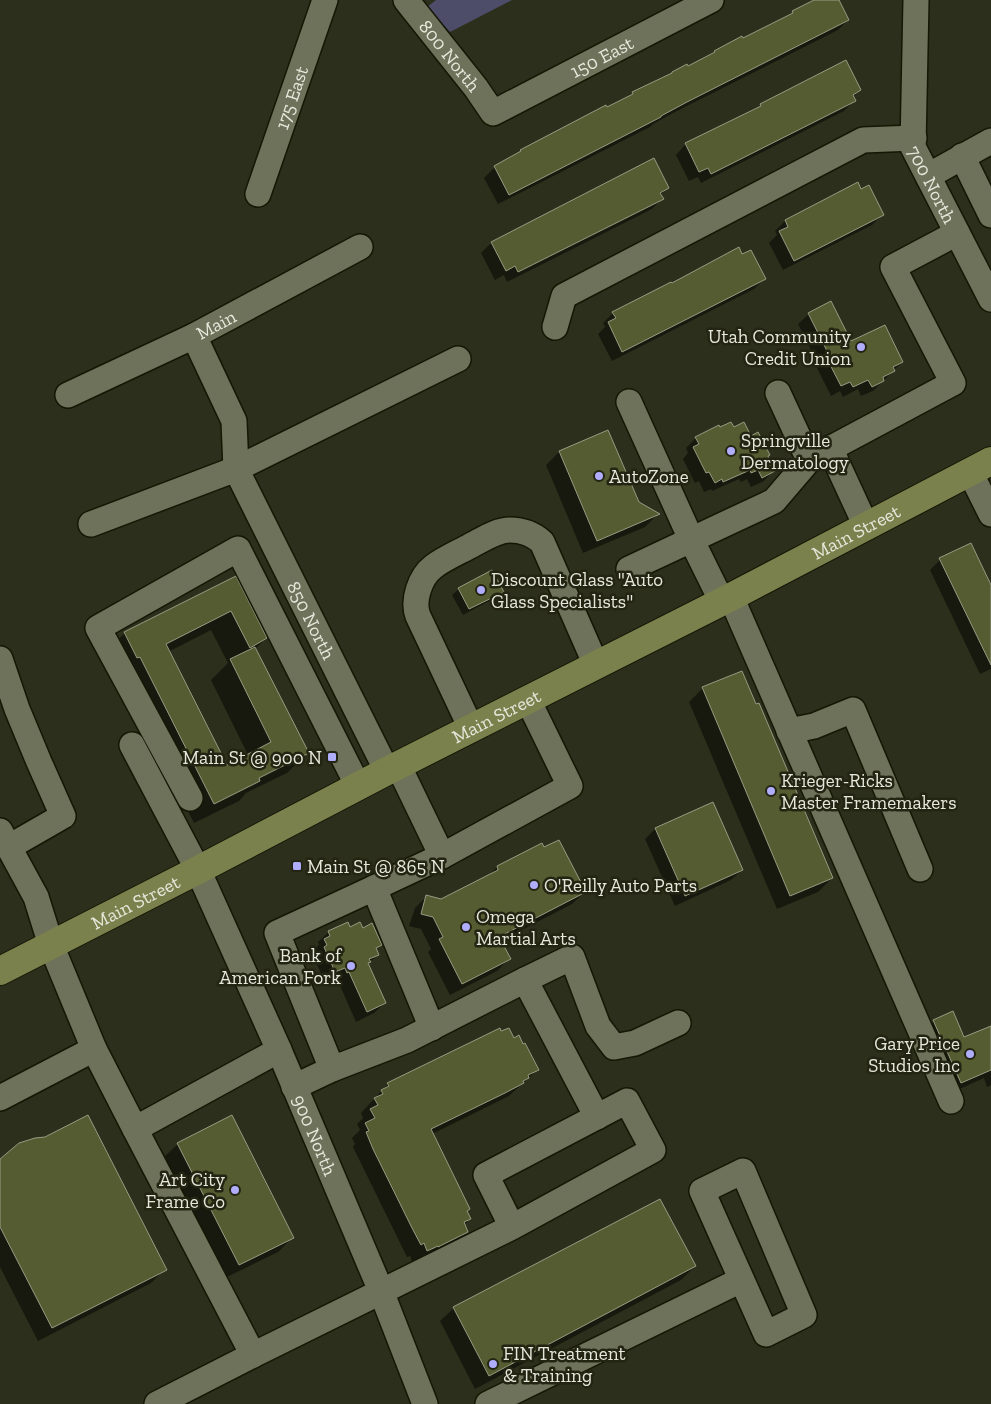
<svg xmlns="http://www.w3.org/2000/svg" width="991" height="1404" viewBox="0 0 991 1404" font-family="'Zilla Slab',serif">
	<rect width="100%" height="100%" fill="#2c2f1b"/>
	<path fill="#4d4d69" d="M 436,0 L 512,0 L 450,32 L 427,7 Z"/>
	<path fill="#0007" fill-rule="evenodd" d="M 817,0 L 838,0 L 848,20 L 838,30 L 675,112 L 653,124 L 650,127 L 498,204 L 484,178 L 495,167 L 516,155 L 521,151 L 629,97 L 633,93 L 789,16 L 793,12 Z
		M 860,90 L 853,97 L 855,100 L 844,111 L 701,183 L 698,177 L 689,181 L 676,155 L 686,144 L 758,108 L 761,105 Z
		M 857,184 L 861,191 L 883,214 L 872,225 L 783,270 L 769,243 L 777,235 L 775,231 L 785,221 Z
		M 668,188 L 660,195 L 662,199 L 652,209 L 507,282 L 504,275 L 495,280 L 481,253 L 491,243 Z
		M 742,256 L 764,279 L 754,289 L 612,361 L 598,334 L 605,327 L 603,323 L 613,313 L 671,285 Z
		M 809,314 L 851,343 L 902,362 L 873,391 L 861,396 L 858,389 L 843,397 L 840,391 L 831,396 L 816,366 L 818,364 L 798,324 Z
		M 733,429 L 750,437 L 767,456 L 774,470 L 764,481 L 751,487 L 747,479 L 741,482 L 739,479 L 712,491 L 711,489 L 704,492 L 699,481 L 695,483 L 683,459 L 688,453 L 686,448 L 696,438 Z
		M 559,452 L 638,503 L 658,514 L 645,527 L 583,553 L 546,465 Z
		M 940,560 L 991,588 L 991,669 L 980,674 L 930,570 Z
		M 235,578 L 266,638 L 255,649 L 307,753 L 287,773 L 246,793 L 239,801 L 194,823 L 120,676 L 105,652 L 125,633 ZM 211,630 L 228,663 L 211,680 L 248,755 L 226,766 L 168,652 Z
		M 459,589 L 502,592 L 495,598 L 463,615 L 452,595 Z
		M 703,688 L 832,878 L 818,892 L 777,909 L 689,702 Z
		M 712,804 L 742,870 L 731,880 L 675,906 L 645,839 L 655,829 Z
		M 497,867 L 585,892 L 572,904 L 500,941 L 509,959 L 497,971 L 450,995 L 428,952 L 431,949 L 421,929 L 409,926 L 415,908 L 427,896 L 441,901 L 488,876 Z
		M 349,928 L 362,929 L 380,945 L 375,950 L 377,955 L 367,965 L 385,1003 L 374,1013 L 356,1022 L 338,981 L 337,982 L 335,977 L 325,982 L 314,958 L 317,955 L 314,950 L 319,945 L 318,942 L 329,932 Z
		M 934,1021 L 964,1039 L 991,1027 L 991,1085 L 987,1087 L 984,1078 L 951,1093 L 923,1031 Z
		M 514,1040 L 537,1070 L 509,1096 L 432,1134 L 470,1219 L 464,1225 L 467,1232 L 453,1246 L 413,1264 L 410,1256 L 407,1257 L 353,1147 L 355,1144 L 352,1138 L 360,1130 L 357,1124 L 363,1118 L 361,1113 L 388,1084 Z
		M 178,1144 L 292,1238 L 278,1252 L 225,1278 L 164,1157 Z
		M 0,1161 L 165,1269 L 151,1283 L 38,1341 L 0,1267 Z
		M 695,1266 L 681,1280 L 475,1389 L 440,1321 L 454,1308 Z"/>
	<path fill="#565c31" stroke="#979b83" d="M 814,0 L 839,0 L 849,20 L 687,102 L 661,116 L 661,117 L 509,195 L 494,166 L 521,151 L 520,150 L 606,105 L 607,107 L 633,94 L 632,92 L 672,73 L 672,72 L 687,64 L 688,66 L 715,52 L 714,51 L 742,36 L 743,38 L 793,13 L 792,11 Z
		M 846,60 L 861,90 L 853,95 L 856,101 L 711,174 L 708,168 L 699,172 L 685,143 L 761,106 L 760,104 Z
		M 654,158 L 669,188 L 660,193 L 664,199 L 518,272 L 515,266 L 506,271 L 491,242 Z
		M 858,182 L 861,189 L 869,185 L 884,215 L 794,261 L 779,231 L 788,227 L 785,220 Z
		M 739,247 L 742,254 L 751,250 L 766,279 L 622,352 L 608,322 L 616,318 L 612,312 L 671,282 L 672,283 Z
		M 831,301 L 851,341 L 885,325 L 903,362 L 893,367 L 895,371 L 883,377 L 884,381 L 872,387 L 868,380 L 853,387 L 850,382 L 841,386 L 825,355 L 828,353 L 808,313 Z
		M 731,422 L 734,427 L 744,422 L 751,436 L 758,432 L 770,455 L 768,456 L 775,471 L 762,478 L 758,470 L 751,473 L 750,470 L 723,482 L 722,479 L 715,483 L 709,472 L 706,473 L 693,447 L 699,444 L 695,437 L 719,425 L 720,427 Z
		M 608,430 L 639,502 L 660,514 L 597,541 L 559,451 Z
		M 971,543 L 991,585 L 991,665 L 939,558 Z
		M 492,570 L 504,592 L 469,609 L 458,588 Z
		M 236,576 L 267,638 L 250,648 L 231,611 L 166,644 L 227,765 L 271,742 L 230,659 L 255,647 L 309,753 L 259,778 L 260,781 L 214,804 L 140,657 L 137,658 L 124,632 Z
		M 742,671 L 756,704 L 759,703 L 833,878 L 790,896 L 702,687 Z
		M 713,802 L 743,870 L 685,896 L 655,828 Z
		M 559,840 L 586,892 L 499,937 L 511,959 L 462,984 L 439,939 L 443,937 L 433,917 L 421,914 L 426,895 L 441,899 L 498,870 L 497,866 L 542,843 L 544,847 Z
		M 348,922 L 350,927 L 360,922 L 363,928 L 372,923 L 382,945 L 376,948 L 379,955 L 369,959 L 371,962 L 368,963 L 386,1003 L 367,1012 L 349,972 L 347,973 L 345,968 L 335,972 L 324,947 L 327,945 L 324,939 L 330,936 L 328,931 Z
		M 953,1011 L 964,1037 L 991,1026 L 991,1070 L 961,1083 L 933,1020 Z
		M 500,1028 L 501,1031 L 509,1028 L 514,1038 L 519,1035 L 523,1044 L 525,1043 L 539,1070 L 528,1075 L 529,1078 L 523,1081 L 524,1083 L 505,1093 L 431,1129 L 470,1209 L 467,1211 L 471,1219 L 464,1222 L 468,1232 L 438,1247 L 438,1246 L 427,1251 L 424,1243 L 421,1245 L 412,1228 L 373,1149 L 366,1132 L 369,1131 L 365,1123 L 375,1118 L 370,1109 L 378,1105 L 374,1098 L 383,1094 L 381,1090 L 389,1086 L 387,1083 Z
		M 88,1115 L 167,1270 L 52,1328 L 0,1227 L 0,1159 L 19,1143 L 35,1138 L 45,1137 Z
		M 232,1115 L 294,1238 L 239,1265 L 177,1143 Z
		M 660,1199 L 696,1266 L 489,1376 L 453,1307 Z"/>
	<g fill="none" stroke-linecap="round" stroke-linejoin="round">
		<g stroke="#151705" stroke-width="28">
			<g id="minor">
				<path id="s1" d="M 406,0 L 476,88 L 493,113 L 711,0"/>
				<path id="s2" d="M 916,0 L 913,147 L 991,299"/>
				<path d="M 962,156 L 991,215"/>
				<path d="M 928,176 L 991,141"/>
				<path id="s3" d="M 258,194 L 325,0"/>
				<path d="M 555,327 L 564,296 L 863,140 L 914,138"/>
				<path id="s4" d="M 194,336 L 234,421 L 236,469 L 387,771"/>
				<path id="s5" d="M 68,395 L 194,336 L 360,247"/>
				<path d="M 629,402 L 691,539 L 722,602"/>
				<path d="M 830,448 L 866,526"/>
				<path d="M 809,460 L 953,383 L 893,267 L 957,233"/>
				<path d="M 970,472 L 991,514"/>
				<path d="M 91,524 L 236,469 L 458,359"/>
				<path d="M 629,569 L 774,501 L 809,460 L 778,393"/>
				<path d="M 731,597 L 951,1101"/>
				<path d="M 0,659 L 17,709 L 39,762 L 63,816 L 9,847"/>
				<path d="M 471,728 L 418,616 C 412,601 420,577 433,567 C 443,559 459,552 470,546 C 482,540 496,530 510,530 C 521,530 533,534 542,542 L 596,665"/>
				<path d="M 789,731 L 814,726 L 853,710 L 920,869"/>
				<path id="s6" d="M 132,745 L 198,870 L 279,1050 L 381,1291 L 425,1404"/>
				<path d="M 398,765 L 442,856"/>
				<path d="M 190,798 L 98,628 L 238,549 L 358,786"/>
				<path d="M 0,831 L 36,897 L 51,945 L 94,1049 L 135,1129 L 279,1050"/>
				<path d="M 374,888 L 442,856 L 570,786 L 528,700"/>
				<path d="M 525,980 L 572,957 L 598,1026 L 614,1047 L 635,1043 L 678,1023"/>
				<path d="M 332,1069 L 277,933 L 374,888 L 432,1028"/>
				<path d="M 294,1087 L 332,1069 L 407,1040 L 525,980 L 597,1117"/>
				<path d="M 0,1098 L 94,1049"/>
				<path d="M 135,1129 L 253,1355 L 512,1227 L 653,1150 L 627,1101 L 486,1175 L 512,1227"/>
				<path d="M 743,1171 L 804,1315 L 766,1334 L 702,1191 Z"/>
				<path d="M 157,1404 L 253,1355"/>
				<path d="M 488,1404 L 741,1280"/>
			</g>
		</g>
		<g stroke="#151705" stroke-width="30">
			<g id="major">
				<path id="s7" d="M 0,971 L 198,870 L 387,771 L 731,597 L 991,461"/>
			</g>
		</g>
		<use href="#minor" stroke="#6e725b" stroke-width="25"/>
		<use href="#major" stroke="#7a814d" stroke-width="28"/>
	</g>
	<g fill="#b0aefa" stroke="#232512" stroke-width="2">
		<circle cx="861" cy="347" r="5"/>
		<circle cx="731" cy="451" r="5"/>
		<circle cx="599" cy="476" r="5"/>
		<circle cx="481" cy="590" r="5"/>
		<rect x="327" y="752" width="10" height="10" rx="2.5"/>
		<circle cx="771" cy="791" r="5"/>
		<rect x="292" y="861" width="10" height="10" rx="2.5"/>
		<circle cx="534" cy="885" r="5"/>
		<circle cx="466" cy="927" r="5"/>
		<circle cx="351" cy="966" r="5"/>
		<circle cx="970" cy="1054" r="5"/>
		<circle cx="235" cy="1190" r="5"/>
		<circle cx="493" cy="1364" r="5"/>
	</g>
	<g text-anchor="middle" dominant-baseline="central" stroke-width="5" stroke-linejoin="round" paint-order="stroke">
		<g font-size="19" fill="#e6e8db" stroke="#232512">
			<text stroke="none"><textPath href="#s1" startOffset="71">800 North</textPath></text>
			<text stroke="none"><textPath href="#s1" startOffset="265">150 East</textPath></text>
			<text stroke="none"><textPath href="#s3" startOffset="102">175 East</textPath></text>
			<text stroke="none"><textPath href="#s2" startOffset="189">700 North</textPath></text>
			<text stroke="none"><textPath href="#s5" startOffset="164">Main</textPath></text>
			<text stroke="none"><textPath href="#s7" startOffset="962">Main Street</textPath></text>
			<text stroke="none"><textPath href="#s4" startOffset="311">850 North</textPath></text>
			<text stroke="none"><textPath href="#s7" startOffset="558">Main Street</textPath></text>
			<text stroke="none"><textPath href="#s7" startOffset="152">Main Street</textPath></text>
			<text stroke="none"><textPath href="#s6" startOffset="431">900 North</textPath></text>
		</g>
		<g font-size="19" fill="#e6e8db" stroke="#232512" text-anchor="start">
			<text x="851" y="336" text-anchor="end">Utah Community<tspan x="851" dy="22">Credit Union</tspan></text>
			<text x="741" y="440">Springville<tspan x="741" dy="22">Dermatology</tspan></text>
			<text x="609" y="476">AutoZone</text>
			<text x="491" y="579">Discount Glass "Auto<tspan x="491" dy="22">Glass Specialists"</tspan></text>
			<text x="322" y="757" text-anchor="end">Main St @ 900 N</text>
			<text x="781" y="780">Krieger-Ricks<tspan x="781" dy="22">Master Framemakers</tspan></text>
			<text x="307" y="866">Main St @ 865 N</text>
			<text x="544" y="885">O'Reilly Auto Parts</text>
			<text x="476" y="916">Omega<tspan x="476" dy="22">Martial Arts</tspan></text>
			<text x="341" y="955" text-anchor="end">Bank of<tspan x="341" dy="22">American Fork</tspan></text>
			<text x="960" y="1043" text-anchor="end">Gary Price<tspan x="960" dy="22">Studios Inc</tspan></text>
			<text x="225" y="1179" text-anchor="end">Art City<tspan x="225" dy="22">Frame Co</tspan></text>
			<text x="503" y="1353">FIN Treatment<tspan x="503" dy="22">&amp; Training</tspan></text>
		</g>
	</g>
</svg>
